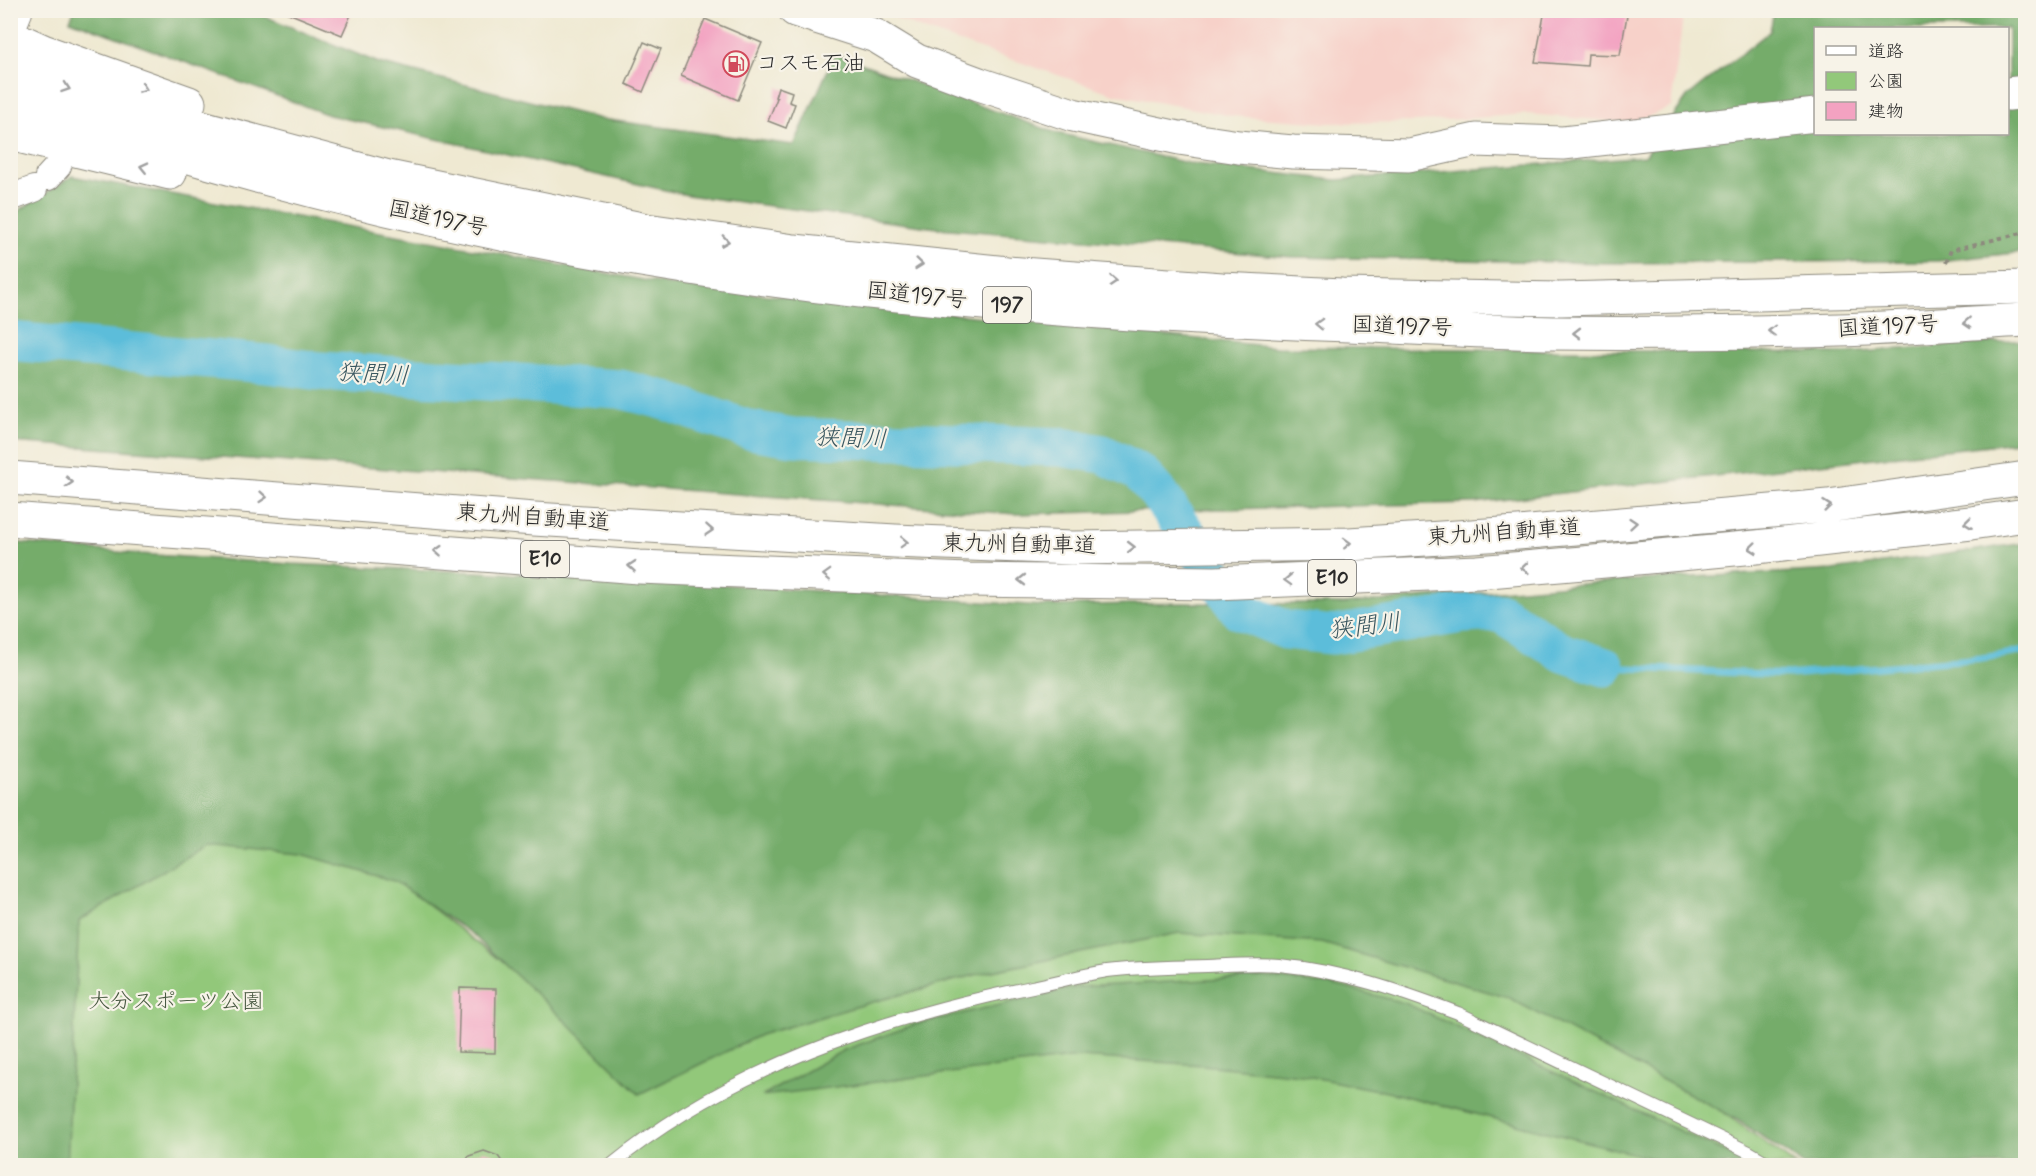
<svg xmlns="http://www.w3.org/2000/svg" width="2036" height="1176" viewBox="0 0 2036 1176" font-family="Mynerve,'Klee One',sans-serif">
	<rect width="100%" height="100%" fill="#f7f3e8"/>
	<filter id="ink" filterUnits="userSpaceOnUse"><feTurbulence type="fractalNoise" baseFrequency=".0167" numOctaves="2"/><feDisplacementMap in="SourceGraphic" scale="12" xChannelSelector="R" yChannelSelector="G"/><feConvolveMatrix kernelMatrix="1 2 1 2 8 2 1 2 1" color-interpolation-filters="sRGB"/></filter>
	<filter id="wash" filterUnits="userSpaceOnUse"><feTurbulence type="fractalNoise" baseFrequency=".008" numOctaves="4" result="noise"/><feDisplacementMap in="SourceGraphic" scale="24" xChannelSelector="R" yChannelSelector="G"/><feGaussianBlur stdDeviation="1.35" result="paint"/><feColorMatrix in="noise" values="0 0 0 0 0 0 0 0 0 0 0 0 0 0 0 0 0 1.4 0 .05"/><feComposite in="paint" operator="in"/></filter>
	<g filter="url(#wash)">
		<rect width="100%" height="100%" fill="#efe9d2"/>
		<path fill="#f7d1c9" d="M 879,11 L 1684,11 L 1671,107 L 1633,123 L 1528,114 L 1418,122 L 1327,123 L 1232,116 L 1114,94 L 924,30 Z"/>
		<path fill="#92c87a" stroke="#5e7a52" stroke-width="1.5" d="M 11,835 L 165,837 L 364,855 L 636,1066 L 1100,919 L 1351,936 L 1629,1044 L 1796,1165 L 11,1166 Z"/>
		<path fill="#75ac6a" stroke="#506c4a" stroke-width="1.5" fill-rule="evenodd" d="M 74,11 L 252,11 L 379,63 L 601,119 L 794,145 L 835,54 L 1057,133 L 1188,163 L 1336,180 L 1645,156 L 1688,96 L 1770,31 L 1774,11 L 2025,11 L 2025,252 L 1938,261 L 1610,263 L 1292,257 L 937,228 L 687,195 L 329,115 L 70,20 ZM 1816,28 L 2008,28 L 2008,134 L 1816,134 Z
			M 72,176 L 671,285 L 1277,347 L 1845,353 L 2025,340 L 2025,441 L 1474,503 L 1016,514 L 11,442 L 10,218 L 12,215 Z
			M 10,542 L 140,554 L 291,564 L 656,580 L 1043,606 L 1182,603 L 1343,604 L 1616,581 L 1833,570 L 2025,543 L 2025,1165 L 1804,1165 L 1736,1119 L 1509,998 L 1322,943 L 1179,933 L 983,973 L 865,1004 L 760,1035 L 639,1094 L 562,1018 L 473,935 L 394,881 L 302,854 L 206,845 L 79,921 L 67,1165 L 11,1165 Z
			M 1263,977 L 1334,985 L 1405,1003 L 1753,1165 L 1678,1165 L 1397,1094 L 1302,1075 L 1203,1065 L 1079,1057 L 762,1096 L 844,1050 L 916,1024 L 1078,987 Z"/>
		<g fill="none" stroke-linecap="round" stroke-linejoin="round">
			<path stroke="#5cbdda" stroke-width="7" d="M 1605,667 L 1788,675 L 1983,658 L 2026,651"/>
			<path stroke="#5cbdda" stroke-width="39" d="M 10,341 L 267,364 L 319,371 L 620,389 L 660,399 L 750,430 L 793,437 L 1061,447 L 1103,454 L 1140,473 L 1162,498 L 1239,610 L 1286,630 L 1333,635 L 1462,614 L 1499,612 L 1564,653 L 1605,667"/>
		</g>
		<g id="blocks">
			<path fill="#f3a2c1" d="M 281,10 L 353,10 L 342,35 Z
				M 1545,10 L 1628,10 L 1620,55 L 1588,54 L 1587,66 L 1535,62 Z
				M 705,19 L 762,43 L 738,100 L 681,76 Z
				M 644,42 L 661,49 L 643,92 L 626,84 Z
				M 778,87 L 792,92 L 789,102 L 795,104 L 786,128 L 768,121 L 777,98 L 775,97 Z
				M 460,988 L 496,989 L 495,1053 L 458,1052 Z
				M 484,1151 L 498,1156 L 505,1166 L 462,1166 L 469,1156 Z"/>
		</g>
	</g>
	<g filter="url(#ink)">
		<use href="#blocks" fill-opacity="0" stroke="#8d8a7e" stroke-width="1.5"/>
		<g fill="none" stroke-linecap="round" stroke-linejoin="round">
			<g stroke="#8d8a7e" stroke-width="14">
				<path id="lane" d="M 610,1166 C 731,1067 882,1018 1032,987 C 1057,982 1082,975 1107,971 C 1140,967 1174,967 1207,966 C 1231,965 1256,963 1279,965 C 1342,971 1400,991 1458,1013 L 1749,1152 L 1773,1166"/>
			</g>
			<g stroke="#8d8a7e" stroke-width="28">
				<path id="street" d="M 48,177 L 58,166 L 64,147
					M 10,198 L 34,189"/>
			</g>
			<g stroke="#8d8a7e" stroke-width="35">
				<path id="secondary" d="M 795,10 L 876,36 L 917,61 L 979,84 L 1073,115 L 1179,138 L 1239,147 L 1293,152 L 1409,155 L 1476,140 L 1563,143 L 1816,115
					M 10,25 L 16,10
					M 2008,94 L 2026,92"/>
			</g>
			<g stroke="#8d8a7e" stroke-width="35">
				<path id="highway" d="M 10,36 L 43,51 L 189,103
					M 10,68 L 101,100 L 388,177 L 646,230 L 794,251 L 1007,273 L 1222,289 L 1342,295 L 1561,299 L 2026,287
					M 10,100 C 288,196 578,259 869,292 C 1029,309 1189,319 1349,325 C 1418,328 1486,332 1554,333 C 1636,334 1718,333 1800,331 C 1875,330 1951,324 2026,320
					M 10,134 L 170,173
					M 10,478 L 534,519 L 895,541 L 1072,548 L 1349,544 L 1518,533 L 1828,506 L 2026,478
					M 10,519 L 639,567 L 968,580 L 1215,583 L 1477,572 L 1583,563 L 1756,547 L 1971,523 L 2026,515"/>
			</g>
			<path stroke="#8d8a7e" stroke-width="4" stroke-dasharray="4.5 4.5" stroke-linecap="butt" d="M 1946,263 L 1951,250 L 2026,232"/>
			<use href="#lane" stroke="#fff" stroke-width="12"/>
			<use href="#street" stroke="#fff" stroke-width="26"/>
			<use href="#secondary" stroke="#fff" stroke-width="33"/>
			<use href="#highway" stroke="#fff" stroke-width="33"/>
		</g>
		<defs><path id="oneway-chevron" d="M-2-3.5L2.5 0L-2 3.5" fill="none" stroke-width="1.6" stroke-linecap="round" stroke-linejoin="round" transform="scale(1.5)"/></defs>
		<g stroke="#a0a0a0">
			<use href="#oneway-chevron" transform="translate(66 88) rotate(19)"/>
			<use href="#oneway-chevron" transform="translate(143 88) rotate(20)"/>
			<use href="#oneway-chevron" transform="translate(144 167) rotate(-167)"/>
			<use href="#oneway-chevron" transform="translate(725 241) rotate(8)"/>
			<use href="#oneway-chevron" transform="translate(919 264) rotate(6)"/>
			<use href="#oneway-chevron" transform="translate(1113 281) rotate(4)"/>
			<use href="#oneway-chevron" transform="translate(1967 323) rotate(177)"/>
			<use href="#oneway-chevron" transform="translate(1319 324) rotate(-178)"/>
			<use href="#oneway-chevron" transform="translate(1772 331) rotate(180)"/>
			<use href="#oneway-chevron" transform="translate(1577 333) rotate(180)"/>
			<use href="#oneway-chevron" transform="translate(69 482) rotate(4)"/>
			<use href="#oneway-chevron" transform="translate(263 497) rotate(5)"/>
			<use href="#oneway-chevron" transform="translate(1827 506) rotate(-6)"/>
			<use href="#oneway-chevron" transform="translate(1633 523) rotate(-5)"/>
			<use href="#oneway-chevron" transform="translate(1968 523) rotate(173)"/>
			<use href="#oneway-chevron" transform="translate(709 530) rotate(4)"/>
			<use href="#oneway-chevron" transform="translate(904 542) rotate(2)"/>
			<use href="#oneway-chevron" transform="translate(1347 543) rotate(-2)"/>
			<use href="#oneway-chevron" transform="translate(1131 547) rotate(-1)"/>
			<use href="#oneway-chevron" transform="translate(1753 548) rotate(174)"/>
			<use href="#oneway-chevron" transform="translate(438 551) rotate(-176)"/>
			<use href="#oneway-chevron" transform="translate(632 566) rotate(-176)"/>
			<use href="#oneway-chevron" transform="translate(1525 568) rotate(175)"/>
			<use href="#oneway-chevron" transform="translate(827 575) rotate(-178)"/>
			<use href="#oneway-chevron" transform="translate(1022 580) rotate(-180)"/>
			<use href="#oneway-chevron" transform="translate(1288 580) rotate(178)"/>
		</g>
	</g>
	<defs>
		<g id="fuel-ring" transform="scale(1.35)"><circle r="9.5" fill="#f7f3e8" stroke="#d1495b" stroke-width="1.5"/><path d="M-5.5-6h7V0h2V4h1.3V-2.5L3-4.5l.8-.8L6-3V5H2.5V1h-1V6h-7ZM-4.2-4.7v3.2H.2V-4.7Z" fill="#d1495b"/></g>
	</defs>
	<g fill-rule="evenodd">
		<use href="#fuel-ring" x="736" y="64"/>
	</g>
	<g text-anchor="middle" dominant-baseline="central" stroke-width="4.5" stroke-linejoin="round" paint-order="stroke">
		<g fill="#f7f3e8" stroke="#686764" stroke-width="1.5">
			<rect x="983" y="287" width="48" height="36" rx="4.5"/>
			<rect x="521" y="541" width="48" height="36" rx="4.5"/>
			<rect x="1308" y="560" width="48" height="36" rx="4.5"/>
		</g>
		<g font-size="21" font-weight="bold" fill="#2b2b2b">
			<text x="1007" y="305">197</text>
			<text x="545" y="559">E10</text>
			<text x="1332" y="578">E10</text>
		</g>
		<g font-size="22" fill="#2b2b2b" stroke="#f7f3e8" text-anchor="start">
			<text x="756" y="64">コスモ石油</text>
		</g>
		<g font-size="22" fill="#2b2b2b" stroke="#f7f3e8">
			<text transform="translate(438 219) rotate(12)">国道197号</text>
			<text transform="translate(917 296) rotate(6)">国道197号</text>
			<text transform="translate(1402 327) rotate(2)">国道197号</text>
			<text transform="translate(1888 327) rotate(-3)">国道197号</text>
			<text transform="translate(533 518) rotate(4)">東九州自動車道</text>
			<text transform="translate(1504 533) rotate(-4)">東九州自動車道</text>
			<text transform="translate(1019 545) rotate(1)">東九州自動車道</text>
		</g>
		<g font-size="22" fill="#4a5a43" stroke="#f7f3e8">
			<text x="176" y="1002">大分スポーツ公園</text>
		</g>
		<g font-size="24" font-style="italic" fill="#3a5760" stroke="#f7f3e8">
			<text transform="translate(373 375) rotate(3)">狭間川</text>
			<text transform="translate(851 439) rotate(2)">狭間川</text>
			<text transform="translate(1365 627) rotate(-7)">狭間川</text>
		</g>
	</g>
	<rect width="2036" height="1176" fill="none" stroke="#f7f3e8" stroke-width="36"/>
	<rect x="1814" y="27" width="195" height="108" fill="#f7f3e8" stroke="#a5a39c" stroke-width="1.5"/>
	<rect x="1826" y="46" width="30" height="9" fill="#ffffff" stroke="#a5a39c" stroke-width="1.5"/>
	<text x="1868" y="57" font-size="18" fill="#2b2b2b">道路</text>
	<rect x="1826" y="72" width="30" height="18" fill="#92c87a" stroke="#a5a39c" stroke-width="1.5"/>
	<text x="1868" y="87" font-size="18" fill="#2b2b2b">公園</text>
	<rect x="1826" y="102" width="30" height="18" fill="#f3a2c1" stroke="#a5a39c" stroke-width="1.5"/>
	<text x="1868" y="117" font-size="18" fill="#2b2b2b">建物</text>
</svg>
